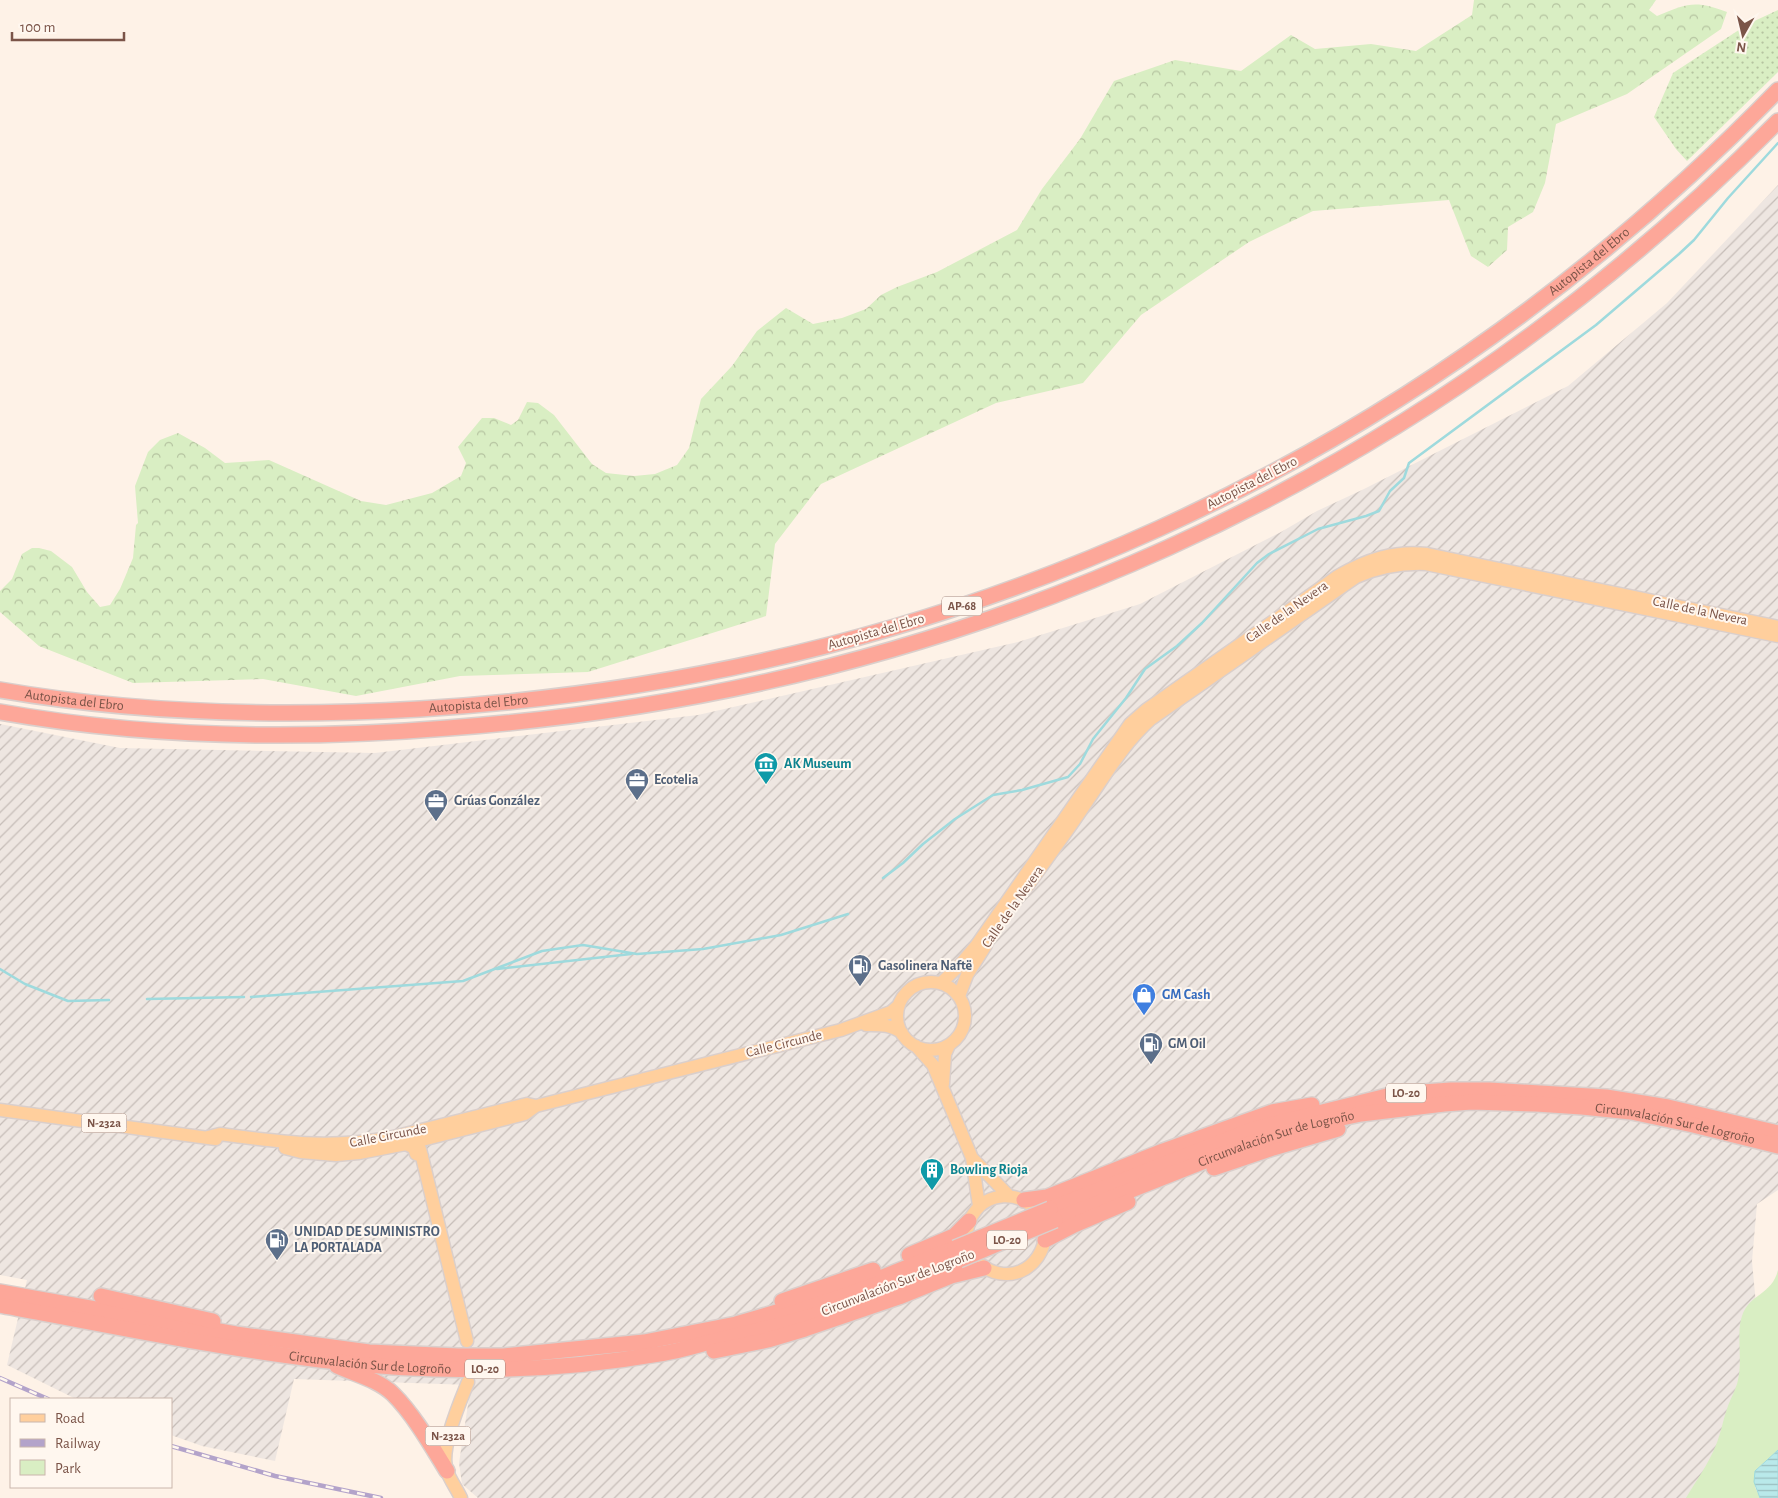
<svg xmlns="http://www.w3.org/2000/svg" width="1778" height="1498" viewBox="0 0 1778 1498" font-family="'Alegreya Sans',sans-serif">
	<defs>
		<pattern id="industrial-furrows" width="10" height="10" patternUnits="userSpaceOnUse" patternTransform="scale(1.25)"><rect width="10" height="10" fill="#eee6e1"/><path d="M-1 1l2-2M0 10L10 0M9 11l2-2" fill="none" stroke="#c6bdb8"/></pattern>
		<pattern id="grass-dots" width="8" height="8" patternUnits="userSpaceOnUse" patternTransform="scale(1.25)"><rect width="8" height="8" fill="#d9eec3"/><path d="M2 2h.1M6 6h.1" fill="none" stroke="#b5c3a0" stroke-width="1.8" stroke-linecap="round"/></pattern>
		<pattern id="forest-crowns" width="20" height="18" patternUnits="userSpaceOnUse" patternTransform="scale(1.25)"><rect width="20" height="18" fill="#d9eec3"/><path d="M2 6a3 3 0 1 1 6 0M12 15a3 3 0 1 1 6 0" fill="none" stroke="#b5c3a0"/></pattern>
		<pattern id="water-rules" width="6" height="5" patternUnits="userSpaceOnUse" patternTransform="scale(1.25)"><rect width="6" height="5" fill="#b9e9ea"/><path d="M0 2.5h6" fill="none" stroke="#9bbfc0"/></pattern>
	</defs>
	<rect width="100%" height="100%" fill="#fef2e7"/>
	<path fill="url(#industrial-furrows)" d="M 1778,185 L 1778,1190 L 1757,1204 L 1752,1261 L 1759,1337 L 1709,1466 L 1687,1498 L 478,1498 L 462,1484 L 459,1463 L 471,1385 L 294,1379 L 275,1461 L 202,1446 L 171,1435 L 171,1399 L 76,1399 L 7,1365 L 27,1280 L 0,1275 L 0,724 L 120,748 L 375,753 L 698,715 L 1018,642 L 1140,604 L 1281,532 L 1317,511 L 1362,490 L 1568,386 L 1667,303 Z"/>
	<path fill="url(#grass-dots)" d="M 1778,10 L 1778,72 L 1687,161 L 1676,149 L 1654,117 L 1673,73 L 1748,24 Z"/>
	<path fill="url(#forest-crowns)" d="M 1474,0 L 1656,0 L 1649,10 L 1657,16 C 1687,3 1696,0 1727,12 L 1721,29 L 1627,94 L 1556,124 L 1545,183 L 1533,212 L 1508,227 L 1507,250 L 1488,267 L 1471,256 L 1449,200 L 1313,211 L 1249,242 L 1141,315 L 1083,383 L 996,403 L 821,484 L 775,544 L 766,616 L 588,672 L 460,676 L 356,696 L 263,679 L 133,683 L 39,646 L 0,612 L 0,591 L 12,579 L 22,554 L 32,548 L 39,548 L 51,551 L 72,567 L 87,592 L 100,607 L 110,605 L 120,589 L 133,558 L 136,525 L 138,523 L 135,486 L 148,452 L 160,440 L 178,433 L 205,448 L 225,463 L 269,460 L 361,501 L 386,505 L 432,493 L 461,476 L 466,463 L 458,447 L 482,418 L 494,418 L 511,425 L 518,420 L 527,402 L 538,403 L 554,415 L 592,464 L 606,473 L 634,476 L 655,474 L 677,465 L 689,448 L 701,399 L 732,366 L 757,331 L 786,308 L 813,324 L 842,318 L 866,309 L 881,295 L 897,287 L 937,272 L 1017,230 L 1042,189 L 1080,139 L 1114,81 L 1175,60 L 1241,71 L 1291,35 L 1315,49 L 1371,44 L 1416,51 L 1472,15 Z"/>
	<path fill="#d9eec3" d="M 1778,1270 L 1778,1450 L 1757,1469 L 1755,1487 L 1760,1498 L 1686,1498 C 1696,1481 1709,1463 1716,1445 C 1721,1433 1723,1420 1727,1409 C 1730,1399 1736,1390 1738,1380 C 1743,1360 1736,1333 1742,1316 C 1749,1294 1772,1295 1778,1270 Z"/>
	<path fill="url(#water-rules)" stroke="#9edadd" d="M 1778,1450 L 1778,1498 L 1760,1498 L 1754,1482 L 1755,1471 Z"/>
	<g fill="none" stroke-linecap="round" stroke-linejoin="round">
		<path stroke="#9edadd" stroke-width="2.5" d="M 883,878 L 903,863 L 923,844 L 955,819 L 993,795 L 1022,790 L 1068,777 L 1080,764 L 1093,739 L 1126,698 L 1145,669 L 1177,646 L 1202,623 L 1257,563 L 1269,554 L 1318,529 L 1366,516 L 1379,511 L 1390,491 L 1404,478 L 1409,463 L 1596,325 L 1679,254 L 1694,240 L 1728,198 L 1778,143
			M 0,969 L 25,984 L 68,1001 L 109,1000
			M 497,969 L 631,954
			M 251,997 L 463,981 L 542,951 L 583,945 L 637,954 L 703,949 L 781,935 L 848,914
			M 147,999 L 244,997"/>
		<g stroke="#dacfcc" stroke-width="15">
			<path id="major" d="M 1026,888 C 1046,860 1067,832 1086,803 C 1106,774 1124,743 1151,719 L 1356,577 C 1379,567 1400,563 1426,564 L 1778,636
				M897 1016a34 34 0 1 1 68 0a34 34 0 1 1-68 0Z
				M 941,983 L 959,966 L 976,946 L 1130,724 L 1146,710 L 1338,576 C 1366,560 1394,550 1427,554 L 1778,627
				M 959,996 L 967,975 L 986,945
				M 866,1025 C 879,1025 891,1024 902,1033
				M 916,1046 L 933,1065 L 972,1158 L 979,1206
				M 943,1084 L 945,1054 L 949,1045
				M 0,1110 L 216,1139
				M 208,1137 L 220,1134 C 280,1142 328,1149 389,1138 L 527,1104 L 536,1106 L 841,1030 L 891,1012 L 898,1006
				M 410,1143 L 525,1114 L 536,1106
				M 285,1148 L 301,1152 L 336,1155 L 359,1153 L 406,1144 L 414,1148 L 416,1154 L 422,1156
				M 420,1149 L 467,1341
				M 972,1158 L 1009,1196
				M 967,1231 C 968,1224 970,1218 974,1213 C 988,1192 1018,1191 1035,1209
				M 977,1262 C 1006,1287 1042,1271 1046,1233
				M 461,1498 C 457,1489 450,1480 447,1471 C 439,1450 460,1402 468,1382"/>
		</g>
		<g stroke="#dacfcc" stroke-width="18">
			<g id="highway">
				<path id="s1" d="M 0,690 C 138,714 280,717 420,709 C 945,677 1411,467 1778,90"/>
				<path d="M 0,712 C 147,738 299,740 448,728 C 958,691 1418,485 1778,121"/>
				<path d="M 1214,1168 L 1273,1148 L 1338,1129"/>
				<path d="M 1024,1200 L 1047,1197 L 1163,1151 L 1272,1112 L 1312,1105"/>
				<path d="M 1050,1209 L 1254,1129 L 1395,1094 L 1451,1090 L 1489,1090 L 1606,1097 L 1668,1107 L 1778,1133"/>
				<path id="s2" d="M 1055,1220 L 1243,1146 L 1304,1126 L 1361,1114 L 1444,1104 L 1472,1102 L 1536,1104 L 1582,1107 L 1631,1112 L 1693,1125 L 1778,1146"/>
				<path d="M 1045,1240 L 1074,1225 L 1128,1202"/>
				<path d="M 909,1255 L 954,1236 L 969,1221"/>
				<path d="M 0,1292 L 236,1334 L 369,1352 L 458,1356 L 504,1356 L 644,1342 L 736,1324 L 848,1291 L 955,1248"/>
				<path d="M 101,1296 L 213,1321"/>
				<path d="M 782,1301 L 873,1270"/>
				<path id="s3" d="M 0,1305 C 106,1325 213,1347 320,1360 C 432,1374 548,1373 659,1354 C 680,1351 701,1344 721,1339 C 751,1332 782,1325 812,1316 C 862,1299 910,1279 959,1260"/>
				<path d="M 714,1351 L 768,1340 L 805,1329 L 899,1297 L 951,1276 L 984,1268"/>
				<path d="M 337,1366 C 355,1374 379,1380 393,1394 C 414,1415 431,1445 447,1471"/>
			</g>
		</g>
		<use href="#major" stroke="#ffcf9d" stroke-width="12"/>
		<use href="#highway" stroke="#fda799" stroke-width="15"/>
		<g stroke="#b3a3ca" stroke-width="4.5">
			<path id="rail" d="M 0,1378 L 48,1399
				M 171,1446 L 275,1476 L 381,1498"/>
		</g>
		<use href="#rail" stroke="#fff7ef" stroke-width="2.5" stroke-dasharray="8" stroke-linecap="butt"/>
		<g stroke="#dacfcc" stroke-width="18" stroke-linecap="butt">
			<path id="highway-bridge" d="M 955,1248 L 1050,1209
				M 959,1260 L 1055,1220"/>
		</g>
		<use href="#highway-bridge" stroke="#fda799" stroke-width="15"/>
	</g>
	<defs>
		<g id="museum-pin" transform="scale(1.25)"><path d="M0 17L-7.5 6A9.5 9.5 0 1 1 7.5 6Z" fill="#0f9aa8" stroke="#fff7ef"/><path d="M0-6L6-3V-2H-6V-3ZM-5-1h2V3h-2ZM-1-1h2V3h-2ZM3-1h2V3H3ZM-6 4H6V6H-6Z" fill="#fff"/></g>
		<g id="office-pin" transform="scale(1.25)"><path d="M0 17L-7.5 6A9.5 9.5 0 1 1 7.5 6Z" fill="#5c6f8a" stroke="#fff7ef"/><path d="M-6-3h4V-5.5h4V-3h4V5H-6ZM-1-4.5V-3h2v-1.5ZM-6 0V1H6V0Z" fill="#fff"/></g>
		<g id="fuel-pin" transform="scale(1.25)"><path d="M0 17L-7.5 6A9.5 9.5 0 1 1 7.5 6Z" fill="#5c6f8a" stroke="#fff7ef"/><path d="M-5.5-6h7V0h2V4h1.3V-2.5L3-4.5l.8-.8L6-3V5H2.5V1h-1V6h-7ZM-4.2-4.7v3.2H.2V-4.7Z" fill="#fff"/></g>
		<g id="shop-pin" transform="scale(1.25)"><path d="M0 17L-7.5 6A9.5 9.5 0 1 1 7.5 6Z" fill="#3f7fe0" stroke="#fff7ef"/><path d="M-5-2.5h2.3a2.7 3.5 0 0 1 5.4 0H5L5.5 6h-11ZM-1.5-2.5h3a1.5 2.3 0 0 0-3 0Z" fill="#fff"/></g>
		<g id="building-pin" transform="scale(1.25)"><path d="M0 17L-7.5 6A9.5 9.5 0 1 1 7.5 6Z" fill="#0f9aa8" stroke="#fff7ef"/><path d="M-4-6H4V6H1V3H-1V6H-4ZM-2.5-4.3h1.7v1.8h-1.7ZM.8-4.3h1.7v1.8H.8ZM-2.5-1h1.7V.8h-1.7ZM.8-1h1.7V.8H.8Z" fill="#fff"/></g>
	</defs>
	<g fill-rule="evenodd">
		<use href="#museum-pin" x="766" y="764"/>
		<use href="#office-pin" x="637" y="780"/>
		<use href="#office-pin" x="436" y="801"/>
		<use href="#fuel-pin" x="860" y="966"/>
		<use href="#shop-pin" x="1144" y="995"/>
		<use href="#fuel-pin" x="1151" y="1044"/>
		<use href="#building-pin" x="932" y="1170"/>
		<use href="#fuel-pin" x="277" y="1240"/>
	</g>
	<g text-anchor="middle" dominant-baseline="central" stroke-width="4" stroke-linejoin="round" paint-order="stroke">
		<g fill="#fff7ef" stroke="#a3857a" stroke-width="1">
			<rect x="942" y="596.5" width="40" height="19" rx="4"/>
			<rect x="1386" y="1083.5" width="40" height="19" rx="4"/>
			<rect x="81.5" y="1113.5" width="45" height="19" rx="4"/>
			<rect x="987" y="1230.5" width="40" height="19" rx="4"/>
			<rect x="465" y="1359.5" width="40" height="19" rx="4"/>
			<rect x="425.5" y="1426.5" width="45" height="19" rx="4"/>
		</g>
		<g font-size="12" font-weight="bold" fill="#7b5448">
			<text x="962" y="606">AP-68</text>
			<text x="1406" y="1093">LO-20</text>
			<text x="104" y="1123">N-232a</text>
			<text x="1007" y="1240">LO-20</text>
			<text x="485" y="1369">LO-20</text>
			<text x="448" y="1436">N-232a</text>
		</g>
		<g font-size="14" fill="#7b5448" stroke="#fff7ef">
			<text stroke="none"><textPath href="#s1" startOffset="1694">Autopista del Ebro</textPath></text>
			<text transform="translate(1252 483) rotate(-27)">Autopista del Ebro</text>
			<text transform="translate(1700 611) rotate(12)">Calle de la Nevera</text>
			<text transform="translate(1287 612) rotate(-35)">Calle de la Nevera</text>
			<text transform="translate(876 632) rotate(-16)">Autopista del Ebro</text>
			<text stroke="none"><textPath href="#s1" startOffset="75">Autopista del Ebro</textPath></text>
			<text stroke="none"><textPath href="#s1" startOffset="480">Autopista del Ebro</textPath></text>
			<text transform="translate(1013 907) rotate(-55)">Calle de la Nevera</text>
			<text transform="translate(784 1044) rotate(-14)">Calle Circunde</text>
			<text stroke="none"><textPath href="#s2" startOffset="641">Circunvalación Sur de Logroño</textPath></text>
			<text transform="translate(388 1136) rotate(-11)">Calle Circunde</text>
			<text stroke="none"><textPath href="#s2" startOffset="236">Circunvalación Sur de Logroño</textPath></text>
			<text transform="translate(898 1283) rotate(-21)">Circunvalación Sur de Logroño</text>
			<text stroke="none"><textPath href="#s3" startOffset="375">Circunvalación Sur de Logroño</textPath></text>
		</g>
		<g font-size="14" font-weight="bold" fill="#0d838f" stroke="#fff7ef" text-anchor="start">
			<text x="784" y="764">AK Museum</text>
			<text x="950" y="1170">Bowling Rioja</text>
		</g>
		<g font-size="14" font-weight="bold" fill="#4e5e75" stroke="#fff7ef" text-anchor="start">
			<text x="654" y="780">Ecotelia</text>
			<text x="454" y="801">Grúas González</text>
			<text x="878" y="966">Gasolinera Naftë</text>
			<text x="1168" y="1044">GM Oil</text>
			<text x="294" y="1232">UNIDAD DE SUMINISTRO<tspan x="294" dy="16">LA PORTALADA</tspan></text>
		</g>
		<g font-size="14" font-weight="bold" fill="#366cbe" stroke="#fff7ef" text-anchor="start">
			<text x="1162" y="995">GM Cash</text>
		</g>
	</g>
	<rect x="10" y="1398" width="162" height="90" fill="#fff7ef" stroke="#cab6ac"/>
	<rect x="20" y="1414" width="25" height="8" fill="#ffcf9d" stroke="#cab6ac"/>
	<text x="55" y="1423" font-size="15" fill="#7b5448">Road</text>
	<rect x="20" y="1439" width="25" height="8" fill="#b3a3ca" stroke="#cab6ac"/>
	<text x="55" y="1448" font-size="15" fill="#7b5448">Railway</text>
	<rect x="20" y="1460" width="25" height="15" fill="#d9eec3" stroke="#cab6ac"/>
	<text x="55" y="1473" font-size="15" fill="#7b5448">Park</text>
	<g transform="translate(1743 35) rotate(188)" stroke="#fff7ef" stroke-width="4" paint-order="stroke">
	<path d="M0-4L9 19L0 12L-9 19Z" fill="#7b5448"/>
	<text y="-8" font-size="14" font-weight="bold" text-anchor="middle" fill="#7b5448">N</text>
	</g>
	<path d="M12 32v8h112v-8" fill="none" stroke="#7b5448" stroke-width="2.5"/>
	<text x="20" y="32" font-size="15" fill="#7b5448" stroke="#fff7ef" stroke-width="4" paint-order="stroke">100 m</text>
</svg>
